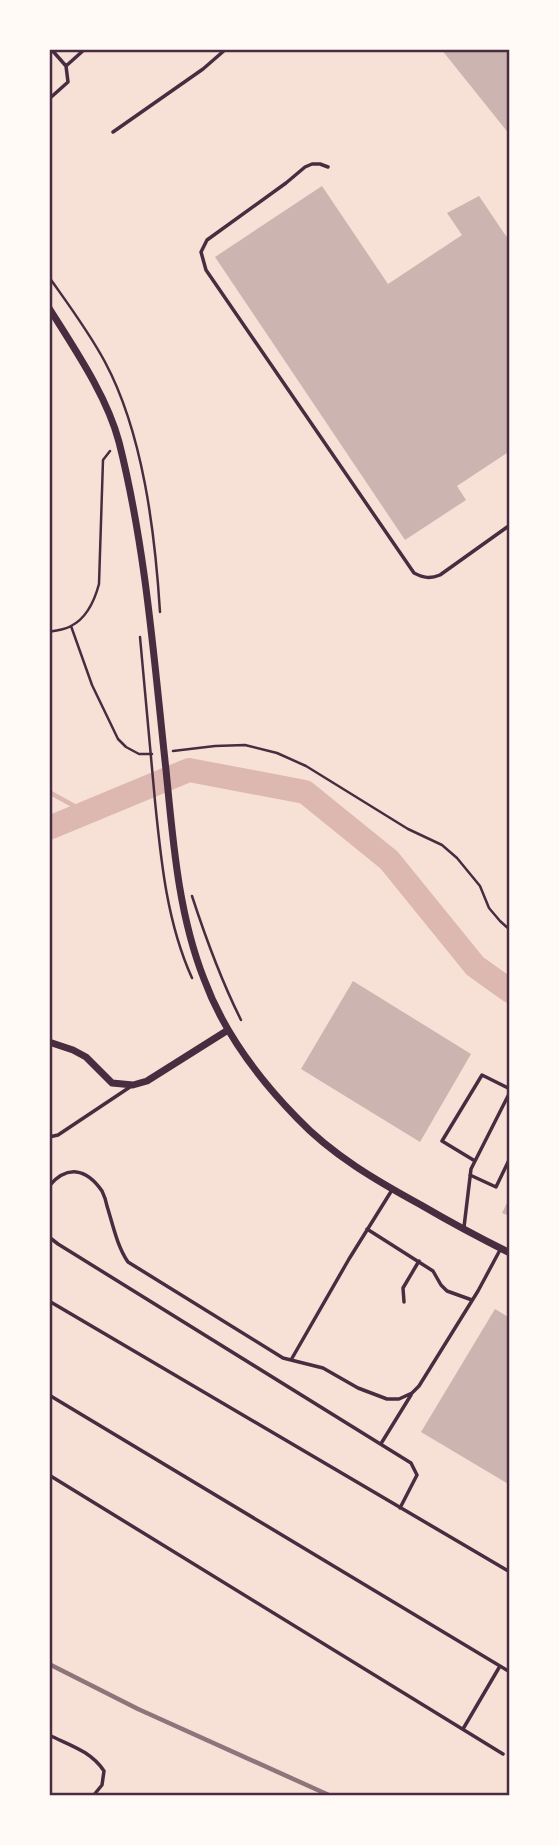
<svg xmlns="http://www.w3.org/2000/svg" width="559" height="1845" viewBox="0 0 559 1845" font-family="Roboto,sans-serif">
	<rect width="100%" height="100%" fill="#f7e1d7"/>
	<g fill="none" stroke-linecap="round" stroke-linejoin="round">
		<path stroke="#dcb8b0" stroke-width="4.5" d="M 49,792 L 85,812"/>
		<path stroke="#dcb8b0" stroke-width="24" d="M 49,828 L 189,770 L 305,792 L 389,860 L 475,966 L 510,991"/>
	</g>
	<path fill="#ccb4b1" d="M 441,49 L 510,49 L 510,135 Z
		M 322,186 L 388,284 L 462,235 L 447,213 L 479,196 L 510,242 L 510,451 L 457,486 L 466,500 L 405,540 L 215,257 Z
		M 353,981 L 471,1054 L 420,1142 L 301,1069 Z
		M 510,1197 L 510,1216 L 502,1213 Z
		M 495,1309 L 510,1318 L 510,1485 L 421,1432 Z"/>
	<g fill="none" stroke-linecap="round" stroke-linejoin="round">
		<path stroke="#4a2c40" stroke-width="2.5" d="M 49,277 C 68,304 89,332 105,362 C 143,433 155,532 160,612
			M 71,626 L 92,685 L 118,739 L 126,747 L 139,754 L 152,754
			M 49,632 C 56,630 65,630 71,626 C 87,618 95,599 99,584 L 103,460 L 110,451
			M 140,637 C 145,692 150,747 155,801 C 161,861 167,923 192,978
			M 173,751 L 215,746 L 245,745 L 277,753 L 306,766 L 408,829 L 442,845 L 457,858 L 480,886 L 489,908 L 500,921 L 510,930
			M 192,896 C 206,939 221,980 241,1020"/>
		<path stroke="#4a2c40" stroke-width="3.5" d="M 51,49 L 66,66
			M 49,99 L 68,82 L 66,66 L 85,49
			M 113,132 L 203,69 L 226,49
			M 328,167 L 320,164 L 312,164 L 305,167 L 286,183 L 207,240 L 201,252 L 206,270 L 414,573 C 424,578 430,579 440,575 L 510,525
			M 49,1137 L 58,1135 L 130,1087
			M 475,1161 L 442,1141 L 482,1075 L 510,1089
			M 470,1175 L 496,1187 L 510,1158
			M 49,1186 C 67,1165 86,1168 102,1191 C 104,1195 106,1201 107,1206 C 113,1225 117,1246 128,1262 L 283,1358 L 323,1368 L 358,1388 L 387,1399 L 399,1399 L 412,1393 L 419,1386 L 478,1291 L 500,1250
			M 464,1227 L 471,1169 L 510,1092
			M 367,1229 L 433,1271 L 441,1285 L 447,1291 L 472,1300
			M 49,1237 L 58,1244 L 411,1463 L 417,1475 L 400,1508
			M 49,1301 L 510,1572
			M 404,1302 L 403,1288 L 419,1261
			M 291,1360 L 349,1259 L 392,1190
			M 49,1395 L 510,1672
			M 382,1442 L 411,1395
			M 49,1475 L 503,1754
			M 463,1729 L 500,1666
			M 49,1735 C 69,1745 91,1751 104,1771 L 102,1785 L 93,1796"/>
		<path stroke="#4a2c40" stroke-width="7" d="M 49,308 C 74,348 107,396 119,442 C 146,549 154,660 166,770 C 173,840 178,913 204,979 C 223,1031 259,1079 297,1118 C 332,1155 377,1181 421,1205 C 450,1222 480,1238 510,1253
			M 49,1042 L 73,1050 L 86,1057 L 112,1083 L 133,1085 L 147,1081 L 228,1030"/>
		<path stroke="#8f747c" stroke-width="4.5" d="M 49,1664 L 138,1709 L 331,1796"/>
	</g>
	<rect width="559" height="1845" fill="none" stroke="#fffaf5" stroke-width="102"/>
	<rect x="51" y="51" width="457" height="1743" fill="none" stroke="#4a2c40" stroke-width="2.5"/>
</svg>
